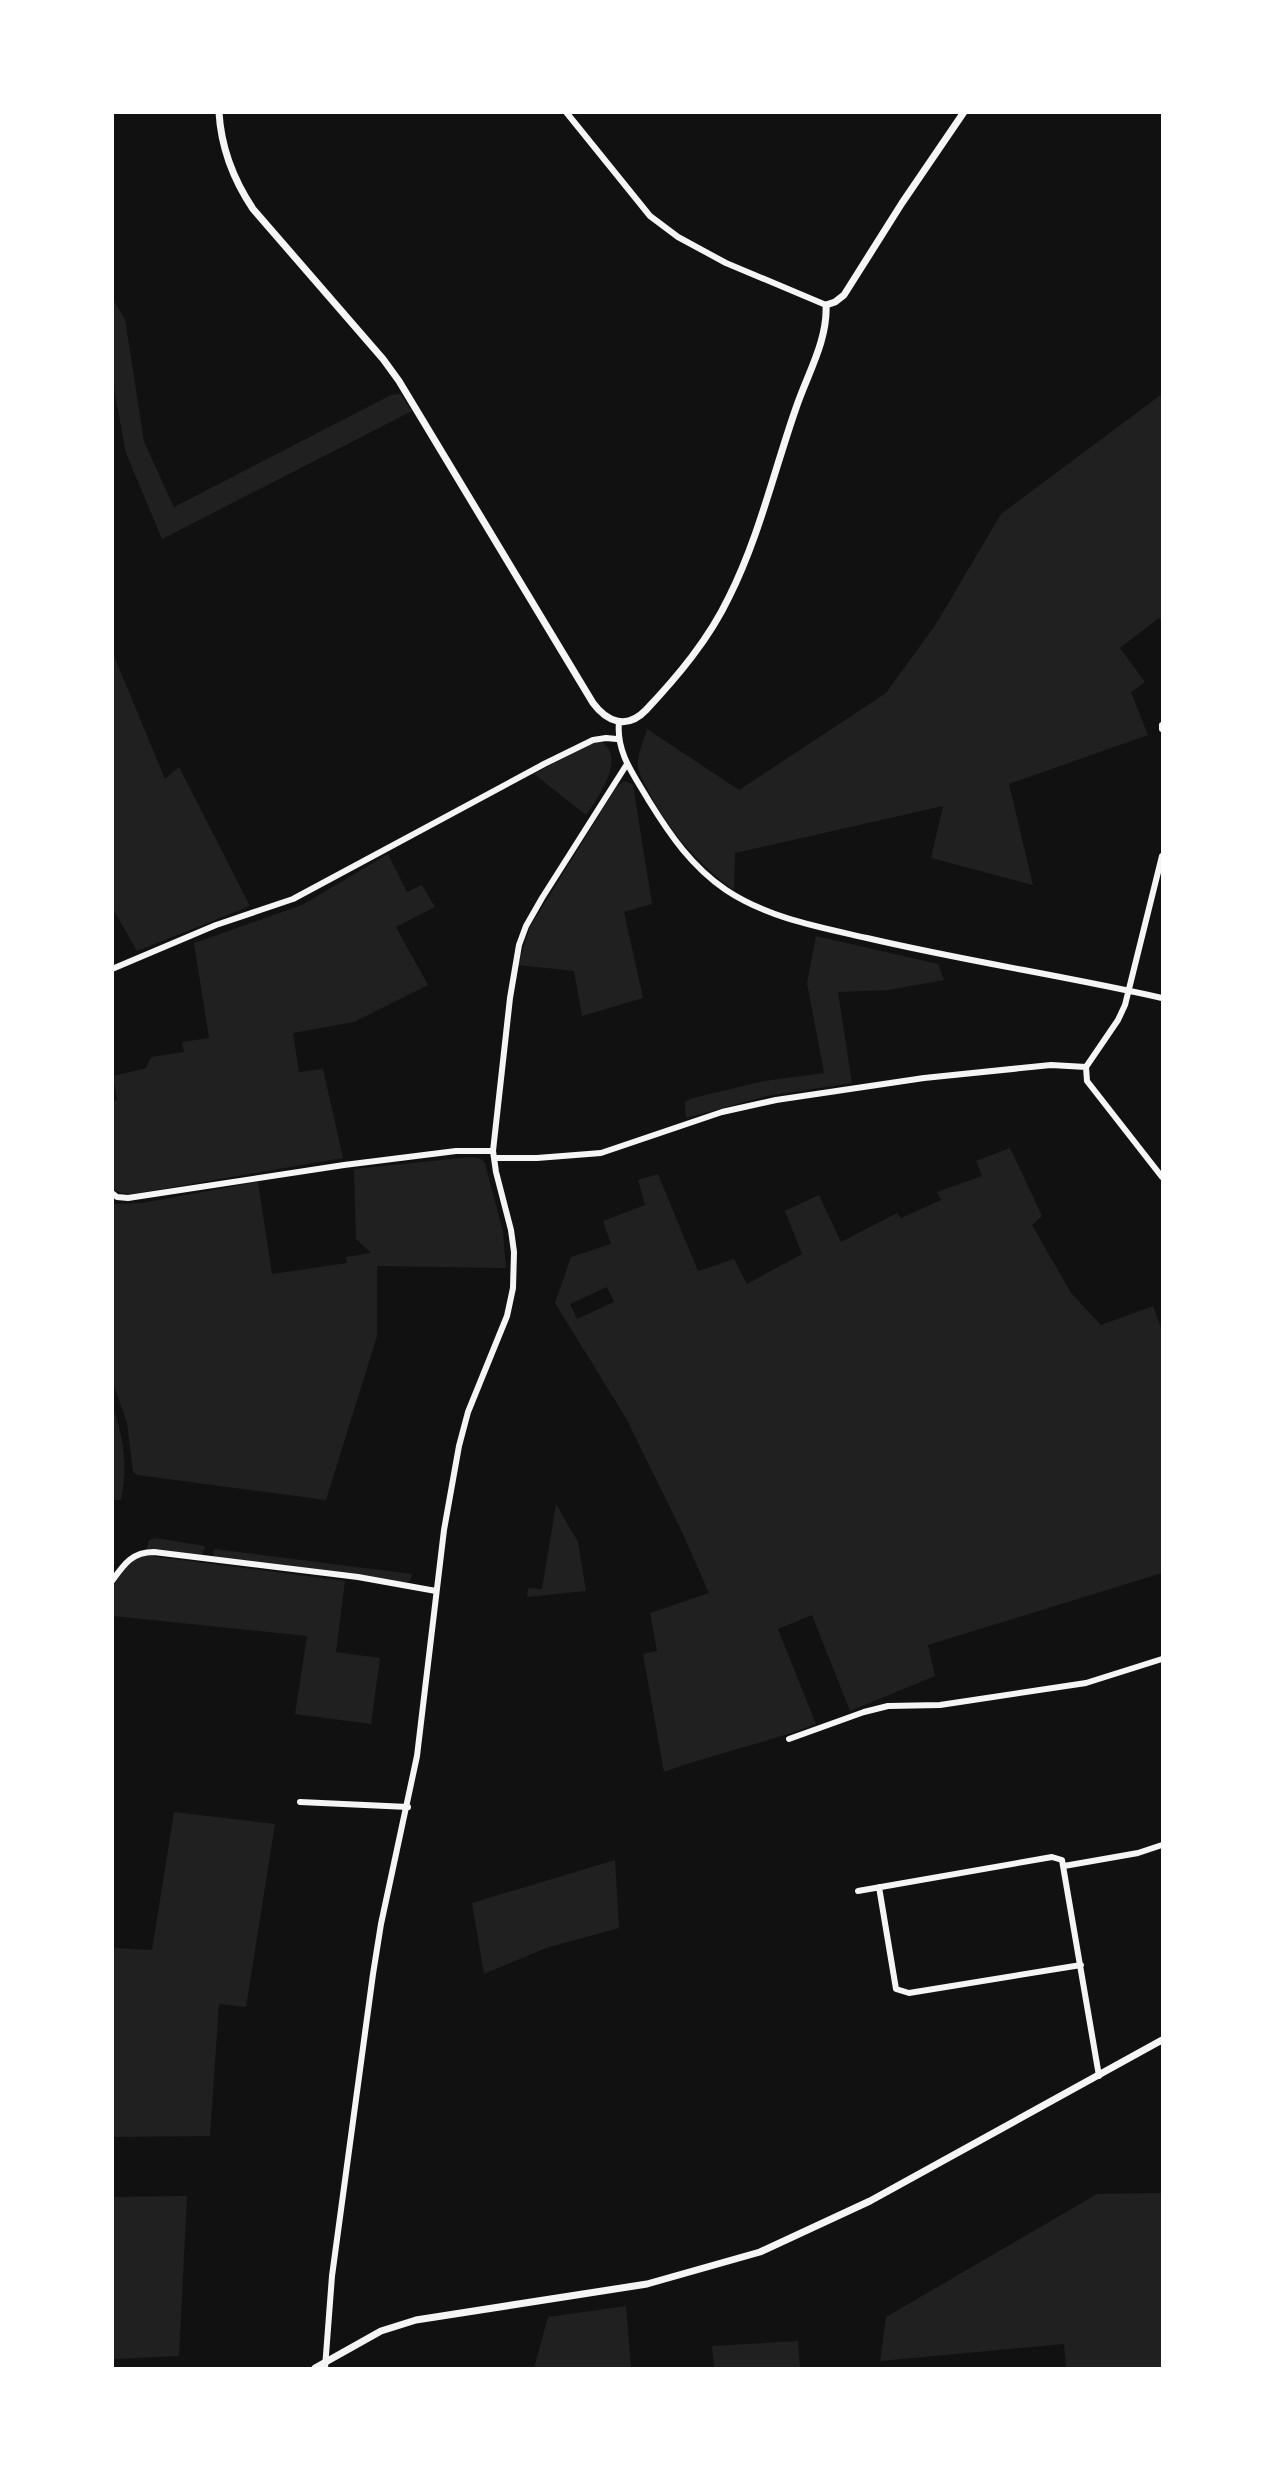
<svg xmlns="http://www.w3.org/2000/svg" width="1275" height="2481" viewBox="0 0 1275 2481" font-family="Figtree,sans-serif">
	<rect width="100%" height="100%" fill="#111"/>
	<path fill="#202020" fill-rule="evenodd" d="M 112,298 L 125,319 L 144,442 L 174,507 L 391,395 L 400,394 L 412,411 L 162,539 L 126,453 L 113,384 Z
		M 1162,394 L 1162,623 L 1159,618 L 1120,648 L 1145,682 L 1131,692 L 1148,735 L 1009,784 L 1033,885 L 931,858 L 943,806 L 735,853 L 734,890 C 698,864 669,831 649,792 C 645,784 639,775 638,766 C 637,754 644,740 647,729 L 739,790 L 886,693 L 936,624 L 1001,514 Z
		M 112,651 L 165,779 L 179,767 L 250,906 L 137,951 L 113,909 Z
		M 597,740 C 630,752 598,798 586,815 L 534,774 Z
		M 625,781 L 633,785 L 652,904 L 624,912 L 643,998 L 582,1016 L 574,971 L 518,965 L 530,927 L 617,786 Z
		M 388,854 L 407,892 L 422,885 L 435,907 L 396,927 L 428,985 L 354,1022 L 293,1033 L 299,1072 L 323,1069 L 343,1158 L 138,1193 C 128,1194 119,1195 112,1187 L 112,1102 L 117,1100 L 113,1076 L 146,1068 L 151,1057 L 184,1052 L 182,1042 L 209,1038 L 194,943 L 302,905 Z
		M 816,936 L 938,964 L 944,980 L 888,990 L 838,992 L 852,1083 L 767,1096 L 686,1118 L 685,1102 L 693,1098 L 764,1081 L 824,1073 L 807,983 Z
		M 1010,1148 L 1042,1216 L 1032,1225 L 1071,1293 L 1101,1325 L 1153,1306 L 1162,1331 L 1162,1573 L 928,1645 L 935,1676 L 850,1711 L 812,1615 L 778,1629 L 816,1724 C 766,1743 714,1754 664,1772 L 643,1654 L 657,1651 L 650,1613 L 709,1593 L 682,1532 L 626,1418 L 555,1303 L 571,1257 L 611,1244 L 603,1221 L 645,1205 L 638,1180 L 658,1174 L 698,1271 L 734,1259 L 747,1284 L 802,1254 L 785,1211 L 819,1195 L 841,1242 L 897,1213 L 901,1218 L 941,1200 L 937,1192 L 982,1176 L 976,1161 ZM 607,1287 L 614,1302 L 577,1319 L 570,1304 Z
		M 471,1157 L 481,1159 L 485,1163 L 503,1232 L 506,1268 L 377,1266 L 377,1336 L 326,1500 L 137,1475 L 133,1472 L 127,1423 L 113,1383 L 113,1204 L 142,1203 L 258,1182 L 272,1274 L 347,1263 L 346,1257 L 371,1253 L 356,1239 L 354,1169 Z
		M 113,1407 C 124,1440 128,1466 121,1500 L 113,1500 Z
		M 556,1504 L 578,1542 L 586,1591 L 527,1597 L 528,1588 L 542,1589 Z
		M 156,1538 L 205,1546 L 202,1556 L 147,1549 L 149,1540 Z
		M 214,1549 L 412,1574 L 410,1581 L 404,1583 L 213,1557 Z
		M 150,1556 L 345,1581 L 336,1652 L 380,1658 L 371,1724 L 295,1714 L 307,1636 L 113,1616 L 113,1586 L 130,1561 L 137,1557 Z
		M 174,1812 L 275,1824 L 246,2007 L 219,2004 L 210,2136 L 113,2137 L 113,1948 L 152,1950 Z
		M 615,1860 L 619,1928 L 546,1948 L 484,1974 L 472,1903 Z
		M 1162,2193 L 1162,2368 L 1066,2368 L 1064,2344 L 880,2361 L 886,2317 L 1097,2194 Z
		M 187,2196 L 179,2356 L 113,2359 L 113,2197 Z
		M 626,2306 L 631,2368 L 534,2368 L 548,2317 Z
		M 798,2341 L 800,2368 L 714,2368 L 712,2346 Z"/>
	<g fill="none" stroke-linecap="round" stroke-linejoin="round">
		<path stroke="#f5f5f5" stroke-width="6" d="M 566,112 L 650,216 L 678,237 L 726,263 L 826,305
			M 619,722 C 616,753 634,775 649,801 C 670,835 692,867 726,890 C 768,918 819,927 867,938 C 965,961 1065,976 1162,998
			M 1162,725 L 1162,729
			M 1162,856 L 1125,1005 L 1118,1020 L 1086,1067 L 1087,1081 L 1162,1177
			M 112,969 L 216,925 L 293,899 L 544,764 L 593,740 L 606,738 L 617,739
			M 495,1158 L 537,1158 L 601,1153 L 722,1112 L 776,1100 L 924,1078 L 1051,1065 L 1086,1067
			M 112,1193 L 117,1197 L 128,1198 L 344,1165 L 456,1151 L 493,1151
			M 112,1581 C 124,1564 132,1552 154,1552 L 358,1577 L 436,1591
			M 789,1739 L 864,1712 L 888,1706 L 940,1705 L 1086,1683 L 1162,1659
			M 300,1802 L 408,1807
			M 1064,1866 L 1138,1853 L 1162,1845
			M 879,1887 L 896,1989 L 909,1993 L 1081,1965
			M 858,1891 L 1052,1857 L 1062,1860 L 1099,2076
			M 325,2368 L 332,2276 L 373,1974 L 381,1924 L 417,1756 L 444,1530 L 459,1446 L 468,1412 L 507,1316 L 513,1288 L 514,1252 L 511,1230 L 496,1172 L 493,1151 L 510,998 L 519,945 L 526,926 L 542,898 L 627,764"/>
		<path stroke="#f5f5f5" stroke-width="7" d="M 219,112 C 221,148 233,179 253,209 L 383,359 L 399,381 L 593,703 C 607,722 627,730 646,710 C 678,676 709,639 729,597 C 759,537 774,471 796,408 C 807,375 828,340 826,305 L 835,302 L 844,295 L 902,203 L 964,112
			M 315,2368 L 381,2331 L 416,2320 L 647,2284 L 760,2252 L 870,2201 L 1162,2040"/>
	</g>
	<rect width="1275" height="2481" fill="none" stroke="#ffffff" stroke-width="228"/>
</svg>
